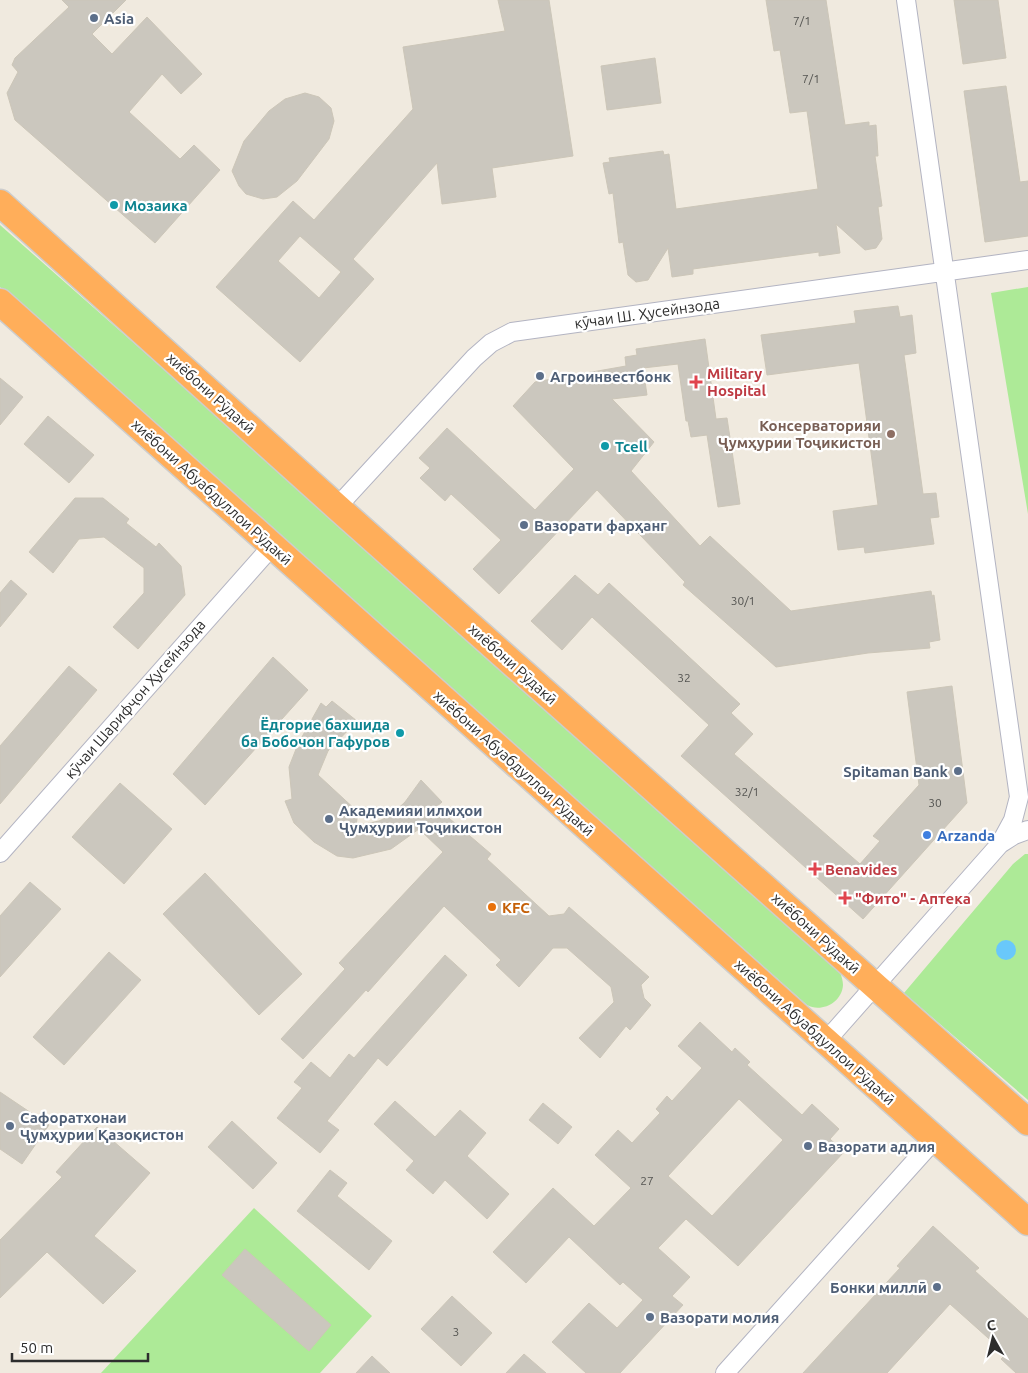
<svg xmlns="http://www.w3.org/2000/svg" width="1028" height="1373" viewBox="0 0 1028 1373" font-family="Ubuntu,sans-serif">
	<rect width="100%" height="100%" fill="#f0eadf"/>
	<path fill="#adea97" d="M 0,225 L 835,961 C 838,968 843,977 843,985 C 842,1003 821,1013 807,1005 L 0,287 Z
		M 1028,287 L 1028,514 L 991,293 Z
		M 1025,854 L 1028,854 L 1028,1100 L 904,993 L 1013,864 Z
		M 254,1208 L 372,1316 L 320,1373 L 101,1373 Z"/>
	<path fill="#69c8fa" d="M996 950a10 10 0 1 1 20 0a10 10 0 1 1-20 0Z"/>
	<path fill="#cbc7be" stroke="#ccc6b8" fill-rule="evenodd" d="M 62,0 L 126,0 L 92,34 L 112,54 L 147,17 L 202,74 L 181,94 L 162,74 L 129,112 L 180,159 L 194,145 L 220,170 L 155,243 L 15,120 L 7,93 L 18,72 L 12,65 L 15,58 L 69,7 Z
		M 498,0 L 549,0 L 573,156 L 492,168 L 496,197 L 442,204 L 437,163 L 353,259 L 374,279 L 300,362 L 216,287 L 293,201 L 314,220 L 413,109 L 403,47 L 505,31 ZM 300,236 L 341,272 L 319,298 L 278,261 Z
		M 766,0 L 826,0 L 845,125 L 869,122 L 869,126 L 876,125 L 878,156 L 875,156 L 882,206 L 878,207 L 882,239 L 876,248 L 865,250 L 836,224 L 840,253 L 819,256 L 819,252 L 789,256 L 693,269 L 693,274 L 672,277 L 668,248 L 648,280 L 636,282 L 628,275 L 623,242 L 619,243 L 613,193 L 609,194 L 603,163 L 610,162 L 609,158 L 663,151 L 664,155 L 669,154 L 676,209 L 818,189 L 807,111 L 790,113 L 780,50 L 774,51 Z
		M 954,0 L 998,0 L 1006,58 L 963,64 Z
		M 655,58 L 661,103 L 607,110 L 601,66 Z
		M 1006,86 L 1020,182 L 1028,181 L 1028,236 L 985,242 L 964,91 Z
		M 305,93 L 319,97 L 331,108 L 334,121 L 329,139 L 297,181 L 277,197 L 263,199 L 246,194 L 239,186 L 232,171 L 244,141 L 269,111 L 285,99 Z
		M 898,306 L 900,317 L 912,315 L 916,353 L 904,355 L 923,494 L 936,493 L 939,517 L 930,518 L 934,544 L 865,553 L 864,547 L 838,550 L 833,511 L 878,505 L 859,363 L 767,375 L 761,335 L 856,323 L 854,311 Z
		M 705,339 L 716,419 L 727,418 L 740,504 L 718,507 L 707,435 L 691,437 L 688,421 L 686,421 L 678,364 L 643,368 L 647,395 L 612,399 L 654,442 L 631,471 L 700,546 L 710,536 L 791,611 L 931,591 L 932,596 L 934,595 L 940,640 L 929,642 L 930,648 L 868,653 L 776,667 L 683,585 L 685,582 L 597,490 L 499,594 L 473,569 L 501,540 L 451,494 L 445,501 L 420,478 L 430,468 L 419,458 L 447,428 L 535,510 L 574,469 L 513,406 L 535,382 L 626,366 L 625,357 L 637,355 L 636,349 Z
		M 0,378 L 23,397 L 0,425 Z
		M 48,416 L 94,455 L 69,483 L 24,444 Z
		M 75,498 L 103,498 L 129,519 L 126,523 L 156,547 L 159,543 L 181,566 L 185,595 L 138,649 L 113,627 L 144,593 L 144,568 L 104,537 L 79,539 L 53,573 L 29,552 Z
		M 575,575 L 598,595 L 609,583 L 740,704 L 731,713 L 753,734 L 734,754 L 860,864 L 880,841 L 873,836 L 919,785 L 907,692 L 952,686 L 967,803 L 863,919 L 681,756 L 709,725 L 592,617 L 562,650 L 531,621 Z
		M 11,580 L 27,594 L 0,627 L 0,593 Z
		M 273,657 L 308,690 L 205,805 L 173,774 Z
		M 69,666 L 97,690 L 0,804 L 0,746 Z
		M 332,701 L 357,721 L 328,751 L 318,775 L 358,812 L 356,826 L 379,821 L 390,816 L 405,802 L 421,780 L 442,802 L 436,807 L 491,854 L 487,859 L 549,916 L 564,914 L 569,907 L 649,977 L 641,985 L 644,998 L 651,1005 L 630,1030 L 626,1026 L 600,1058 L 579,1038 L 614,1002 L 611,987 L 567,948 L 553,948 L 519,987 L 496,965 L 501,960 L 444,906 L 368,992 L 366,990 L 303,1059 L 281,1039 L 345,969 L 339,963 L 443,852 L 419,829 L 391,849 L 353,858 L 337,856 L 314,842 L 294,823 L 285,801 L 292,799 L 289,767 L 298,744 L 321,703 L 326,707 Z
		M 120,783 L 172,829 L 124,884 L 72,837 Z
		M 205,873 L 302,974 L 259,1015 L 163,914 Z
		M 30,882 L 61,909 L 0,977 L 0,916 Z
		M 109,952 L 141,980 L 64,1065 L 33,1037 Z
		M 445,955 L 467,975 L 387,1066 L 378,1058 L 327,1121 L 339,1130 L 320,1153 L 277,1118 L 302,1088 L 294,1082 L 311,1062 L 330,1078 L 349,1054 L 354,1058 Z
		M 700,1022 L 732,1052 L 735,1048 L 750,1062 L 747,1065 L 802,1115 L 812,1104 L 839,1129 L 830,1139 L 844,1152 L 738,1266 L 686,1219 L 658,1248 L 690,1277 L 672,1296 L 683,1305 L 620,1373 L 586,1373 L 552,1342 L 589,1303 L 617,1328 L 643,1300 L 623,1282 L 620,1285 L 569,1237 L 526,1283 L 493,1252 L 553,1188 L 594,1226 L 631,1188 L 595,1155 L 618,1130 L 632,1143 L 660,1113 L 656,1109 L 667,1096 L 672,1101 L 702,1068 L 678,1046 ZM 739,1099 L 783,1140 L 712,1216 L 668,1176 Z
		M 0,1092 L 49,1125 L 22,1164 L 0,1149 Z
		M 395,1101 L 435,1137 L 460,1110 L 486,1133 L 467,1156 L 509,1194 L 487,1219 L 445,1180 L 433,1194 L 406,1170 L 414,1161 L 374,1124 Z
		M 543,1103 L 572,1127 L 558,1144 L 529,1120 Z
		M 232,1121 L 277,1163 L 253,1189 L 208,1147 Z
		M 97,1127 L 150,1173 L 94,1236 L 136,1271 L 103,1304 L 47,1252 L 0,1298 L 0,1240 L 62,1177 L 56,1172 Z
		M 330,1170 L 347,1183 L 337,1196 L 392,1241 L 369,1270 L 297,1211 Z
		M 933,1226 L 979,1268 L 975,1271 L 1028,1319 L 1028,1373 L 1016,1373 L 1001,1359 L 1006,1354 L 950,1304 L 887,1373 L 803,1373 L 900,1268 L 897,1266 Z
		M 245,1249 L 331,1325 L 309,1351 L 222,1275 Z
		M 452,1296 L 492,1333 L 461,1366 L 421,1329 Z
		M 524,1354 L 546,1373 L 506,1373 Z
		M 372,1356 L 390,1373 L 356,1373 Z"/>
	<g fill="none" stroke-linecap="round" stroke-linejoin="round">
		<g stroke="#b3b4c2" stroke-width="20">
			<path id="minor" d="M 906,0 L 1019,797 L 1013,820 L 1000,844
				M 337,507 L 474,358 L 491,343 L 512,332 L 1028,260
				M 0,853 L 272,546
				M 826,1041 L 1000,844 L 1014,835 L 1028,830
				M 725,1373 L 935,1139"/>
		</g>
		<g stroke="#cdcdcd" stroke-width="29">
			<path id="highway" d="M 0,203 L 337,507 L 1028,1122
				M 0,302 L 1028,1222"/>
		</g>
		<use href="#minor" stroke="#fff" stroke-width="18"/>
		<use href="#highway" stroke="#ffae5a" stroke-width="26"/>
	</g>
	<g fill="#5c6f8a" stroke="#fff" stroke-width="2">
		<circle cx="94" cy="18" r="5"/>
		<circle cx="540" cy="376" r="5"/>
		<circle cx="524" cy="525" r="5"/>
		<circle cx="958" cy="771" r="5"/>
		<circle cx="329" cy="819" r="5"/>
		<circle cx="10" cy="1126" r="5"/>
		<circle cx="808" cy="1146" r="5"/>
		<circle cx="937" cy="1287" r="5"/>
		<circle cx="650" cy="1317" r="5"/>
	</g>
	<g fill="#0f9aa8" stroke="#fff" stroke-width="2">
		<circle cx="114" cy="205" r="5"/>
		<circle cx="605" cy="446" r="5"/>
		<circle cx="400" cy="733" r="5"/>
	</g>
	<g fill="#e0444e" stroke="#fff" stroke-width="2">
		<path d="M693.5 374.5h5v5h5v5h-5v5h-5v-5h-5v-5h5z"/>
		<path d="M812.5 861.5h5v5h5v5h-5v5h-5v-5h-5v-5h5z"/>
		<path d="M842.5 890.5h5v5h5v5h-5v5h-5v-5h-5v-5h5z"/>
	</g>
	<circle fill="#8d6e63" stroke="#fff" stroke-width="2" cx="891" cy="434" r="5"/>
	<circle fill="#3f7fe0" stroke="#fff" stroke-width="2" cx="927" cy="835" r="5"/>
	<circle fill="#e8710a" stroke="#fff" stroke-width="2" cx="492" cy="907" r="5"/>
	<g text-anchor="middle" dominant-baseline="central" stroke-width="4.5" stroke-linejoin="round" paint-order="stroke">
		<g font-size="12" fill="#545451">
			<text x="802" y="20">7/1</text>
			<text x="811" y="78">7/1</text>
			<text x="743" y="600">30/1</text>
			<text x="684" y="677">32</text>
			<text x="747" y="791">32/1</text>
			<text x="935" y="802">30</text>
			<text x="647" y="1180">27</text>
			<text x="456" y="1331">3</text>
		</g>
		<g font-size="15" font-weight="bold" fill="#4e5e75" stroke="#fff" text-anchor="start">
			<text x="104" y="18">Asia</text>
			<text x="550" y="376">Агроинвестбонк</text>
			<text x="534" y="525">Вазорати фарҳанг</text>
			<text x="948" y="771" text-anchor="end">Spitaman Bank</text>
			<text x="339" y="810">Академияи илмҳои<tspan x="339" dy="17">Ҷумҳурии Тоҷикистон</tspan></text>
			<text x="20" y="1117">Сафоратхонаи<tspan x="20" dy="17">Ҷумҳурии Қазоқистон</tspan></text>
			<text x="818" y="1146">Вазорати адлия</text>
			<text x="927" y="1287" text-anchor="end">Бонки миллӣ</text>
			<text x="660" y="1317">Вазорати молия</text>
		</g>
		<g font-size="15" font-weight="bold" fill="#0d838f" stroke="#fff" text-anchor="start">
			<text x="124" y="205">Мозаика</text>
			<text x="615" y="446">Tcell</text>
			<text x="390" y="724" text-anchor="end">Ёдгорие бахшида<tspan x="390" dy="17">ба Бобочон Гафуров</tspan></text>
		</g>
		<g font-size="15" fill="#2d2d2d" stroke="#fff">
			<text transform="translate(647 313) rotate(-8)">кӯчаи Ш. Ҳусейнзода</text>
			<text transform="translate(211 393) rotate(42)">хиёбони Рӯдакӣ</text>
			<text transform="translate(212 492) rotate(42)">хиёбони Абуабдуллои Рӯдакӣ</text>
			<text transform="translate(513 664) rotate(42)">хиёбони Рӯдакӣ</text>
			<text transform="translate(135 699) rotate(-49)">кӯчаи Шарифҷон Ҳусейнзода</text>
			<text transform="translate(514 763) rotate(42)">хиёбони Абуабдуллои Рӯдакӣ</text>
			<text transform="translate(816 933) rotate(42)">хиёбони Рӯдакӣ</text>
			<text transform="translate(815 1032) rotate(42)">хиёбони Абуабдуллои Рӯдакӣ</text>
		</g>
		<g font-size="15" font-weight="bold" fill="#be3a42" stroke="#fff" text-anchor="start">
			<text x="707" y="373">Military<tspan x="707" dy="17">Hospital</tspan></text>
			<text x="825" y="869">Benavides</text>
			<text x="855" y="898">"Фито" - Аптека</text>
		</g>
		<g font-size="15" font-weight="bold" fill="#785e54" stroke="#fff" text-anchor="end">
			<text x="881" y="425">Консерваторияи<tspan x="881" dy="17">Ҷумҳурии Тоҷикистон</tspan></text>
		</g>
		<g font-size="15" font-weight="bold" fill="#366cbe" stroke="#fff" text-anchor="start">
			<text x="937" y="835">Arzanda</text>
		</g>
		<g font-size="15" font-weight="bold" fill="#c56008" stroke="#fff" text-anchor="start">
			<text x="502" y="907">KFC</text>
		</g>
	</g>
	<g transform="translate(993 1338) rotate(352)" stroke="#ffffff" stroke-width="4" paint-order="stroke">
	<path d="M0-4L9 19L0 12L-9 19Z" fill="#2d2d2d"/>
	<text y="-8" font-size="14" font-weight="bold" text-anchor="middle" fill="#2d2d2d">С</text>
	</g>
	<path d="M12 1353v8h136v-8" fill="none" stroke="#2d2d2d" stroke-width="2.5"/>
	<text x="20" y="1353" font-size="15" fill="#2d2d2d" stroke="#ffffff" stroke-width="4" paint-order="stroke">50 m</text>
</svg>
